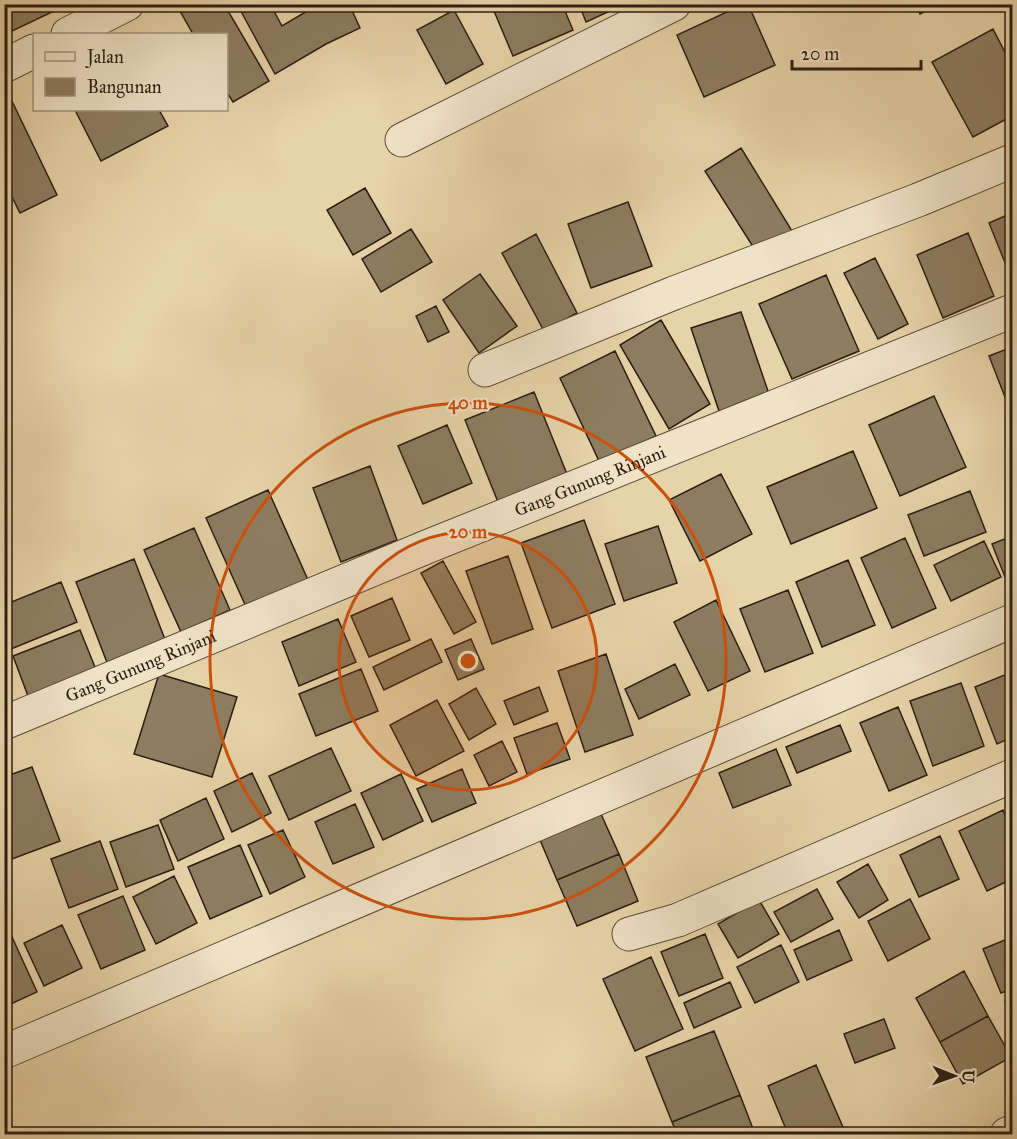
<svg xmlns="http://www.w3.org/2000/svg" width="1017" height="1139" viewBox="0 0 1017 1139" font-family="'IM FELL Great Primer',serif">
	<rect width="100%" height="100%" fill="#e7d3a8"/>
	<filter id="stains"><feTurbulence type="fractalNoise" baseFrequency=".00333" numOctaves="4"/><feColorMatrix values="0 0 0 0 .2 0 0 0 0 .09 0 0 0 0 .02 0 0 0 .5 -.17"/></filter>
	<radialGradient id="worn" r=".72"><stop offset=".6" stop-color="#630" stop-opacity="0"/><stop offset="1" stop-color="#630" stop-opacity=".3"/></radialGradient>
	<path fill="#8d7d60" stroke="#2b1f13" stroke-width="1.5" d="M 4,4 L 54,4 L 56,10 L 12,31 L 4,16 Z
		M 176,4 L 224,4 L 269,81 L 233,102 L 226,91 L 226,34 L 193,34 Z
		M 237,4 L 270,4 L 282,26 L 309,10 L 306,4 L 349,4 L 360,28 L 326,44 L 275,74 Z
		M 491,4 L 562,4 L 573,30 L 513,56 Z
		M 579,4 L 625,4 L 586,22 Z
		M 744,4 L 748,4 L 775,65 L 704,97 L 677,35 Z
		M 915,4 L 939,4 L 920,14 Z
		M 454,10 L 483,64 L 446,84 L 417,30 Z
		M 993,29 L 1012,66 L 1012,116 L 973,137 L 932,62 Z
		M 10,97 L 57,195 L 20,213 L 4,181 L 4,100 Z
		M 75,110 L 159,110 L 168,126 L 101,161 Z
		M 741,148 L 792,231 L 757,253 L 705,171 Z
		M 365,188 L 391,233 L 353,255 L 327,210 Z
		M 628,202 L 652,266 L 591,288 L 568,224 Z
		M 1012,213 L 1012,280 L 989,223 Z
		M 411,229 L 432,262 L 381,292 L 362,259 Z
		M 968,233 L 994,296 L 943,318 L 917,255 Z
		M 536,234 L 577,313 L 544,331 L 502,253 Z
		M 875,258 L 908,324 L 878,339 L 844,273 Z
		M 480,274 L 517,326 L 479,353 L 443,300 Z
		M 826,275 L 859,351 L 792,379 L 759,304 Z
		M 436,306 L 449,332 L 428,342 L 416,316 Z
		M 741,312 L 770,397 L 720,414 L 691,328 Z
		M 661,320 L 710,404 L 669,429 L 620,345 Z
		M 1012,347 L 1012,415 L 989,356 Z
		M 615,351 L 656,436 L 600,463 L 560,378 Z
		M 534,392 L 567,474 L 498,502 L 465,420 Z
		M 934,396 L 966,467 L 900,496 L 869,425 Z
		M 447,425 L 472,483 L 423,504 L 398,446 Z
		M 853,451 L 877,508 L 791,544 L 767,487 Z
		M 370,466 L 397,540 L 341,562 L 313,488 Z
		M 721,474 L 752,534 L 700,561 L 669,500 Z
		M 268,490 L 308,580 L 247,609 L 206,518 Z
		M 970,491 L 986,532 L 924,556 L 908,515 Z
		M 584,520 L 615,604 L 552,628 L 521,543 Z
		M 658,526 L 677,583 L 624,601 L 605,544 Z
		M 194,528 L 230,610 L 181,632 L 144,550 Z
		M 1012,536 L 1012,586 L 1009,587 L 992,544 Z
		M 905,538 L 936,608 L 892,628 L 861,558 Z
		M 984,541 L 1001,577 L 951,601 L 934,565 Z
		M 508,556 L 533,629 L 492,644 L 466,571 Z
		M 134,559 L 166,642 L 108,665 L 76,582 Z
		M 848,560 L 875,625 L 822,647 L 796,582 Z
		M 443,561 L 476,622 L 454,634 L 421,573 Z
		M 61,582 L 77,622 L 11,649 L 4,634 L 4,605 Z
		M 788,590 L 813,653 L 765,672 L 740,609 Z
		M 392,598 L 410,640 L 369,657 L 351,616 Z
		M 716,600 L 750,671 L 708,691 L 674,622 Z
		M 338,619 L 356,662 L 299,686 L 282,642 Z
		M 80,630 L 99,677 L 31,704 L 13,656 Z
		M 431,639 L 442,662 L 384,690 L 373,667 Z
		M 471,639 L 484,669 L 458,680 L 445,650 Z
		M 606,654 L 633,735 L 585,752 L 558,671 Z
		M 675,664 L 690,695 L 639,719 L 625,689 Z
		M 361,669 L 378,711 L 316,736 L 299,694 Z
		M 1012,672 L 1012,737 L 997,744 L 975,687 Z
		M 159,674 L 237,697 L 212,777 L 134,754 Z
		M 961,683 L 984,746 L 933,766 L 910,701 Z
		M 539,687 L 548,711 L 514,725 L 504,701 Z
		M 476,688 L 496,724 L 469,740 L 449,704 Z
		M 437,700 L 464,751 L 416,776 L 390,725 Z
		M 898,707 L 927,775 L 889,791 L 860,723 Z
		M 557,723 L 570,759 L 527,774 L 514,738 Z
		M 840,725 L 851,751 L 797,773 L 786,747 Z
		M 502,741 L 517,772 L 489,786 L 474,755 Z
		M 331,748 L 351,791 L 289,820 L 269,776 Z
		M 776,749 L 791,785 L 733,808 L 719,773 Z
		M 32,767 L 60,841 L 4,862 L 4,777 Z
		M 462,769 L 476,803 L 432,822 L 417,789 Z
		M 252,773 L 271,813 L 232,832 L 214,791 Z
		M 401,774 L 423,821 L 383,840 L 361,793 Z
		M 206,798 L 224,839 L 178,861 L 160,820 Z
		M 355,804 L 374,847 L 333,864 L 315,822 Z
		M 1003,810 L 1012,831 L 1012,879 L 987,891 L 959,831 Z
		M 601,814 L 619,854 L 557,880 L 540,840 Z
		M 158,825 L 174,869 L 126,887 L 110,842 Z
		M 283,830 L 305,877 L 270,894 L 248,845 Z
		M 940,836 L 959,879 L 919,897 L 900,855 Z
		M 100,841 L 118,889 L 69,908 L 51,859 Z
		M 240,845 L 262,896 L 210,919 L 188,867 Z
		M 619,854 L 638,901 L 577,926 L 557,880 Z
		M 868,864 L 888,900 L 859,918 L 837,882 Z
		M 174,876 L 197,923 L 156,944 L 133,897 Z
		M 817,889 L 833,919 L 791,942 L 774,912 Z
		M 123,896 L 145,950 L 101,969 L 78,915 Z
		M 910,899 L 930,939 L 888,961 L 868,921 Z
		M 759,900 L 779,934 L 738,958 L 718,924 Z
		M 62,925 L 82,968 L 44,986 L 24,943 Z
		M 839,930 L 852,960 L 807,980 L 794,950 Z
		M 705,934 L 723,978 L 679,996 L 661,952 Z
		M 12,937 L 37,992 L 4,1007 L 4,941 Z
		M 1012,937 L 1012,989 L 1001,993 L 983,949 Z
		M 781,945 L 799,982 L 755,1003 L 737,967 Z
		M 651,957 L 683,1029 L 635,1051 L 603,979 Z
		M 964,971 L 988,1016 L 940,1042 L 916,998 Z
		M 730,982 L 741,1007 L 694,1028 L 684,1003 Z
		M 1012,998 L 1012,1020 L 1005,1001 Z
		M 988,1016 L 1011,1057 L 963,1084 L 940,1042 Z
		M 884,1019 L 895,1048 L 855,1063 L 844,1034 Z
		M 714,1031 L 740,1095 L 672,1122 L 646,1057 Z
		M 816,1065 L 846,1134 L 788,1134 L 768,1086 Z
		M 740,1095 L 755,1134 L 677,1134 L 672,1122 Z"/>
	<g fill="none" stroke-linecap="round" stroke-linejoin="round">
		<g stroke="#5a4c38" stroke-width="35">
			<g id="minor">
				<path d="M 68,34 L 127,4"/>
				<path d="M 4,66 L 34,51"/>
				<path d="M 402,140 L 674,4"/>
				<path d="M 485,370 L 674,293 L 918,200 L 1012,161"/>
				<path id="s1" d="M 4,723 L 429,546 L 1012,311"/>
				<path d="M 629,934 L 678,920 L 1012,776"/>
				<path d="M 4,1052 L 1012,621"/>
				<path d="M 1007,1134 L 1012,1132"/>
			</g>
		</g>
		<use href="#minor" stroke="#efe2c6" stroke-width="33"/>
	</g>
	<circle cx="468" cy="661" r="129" fill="#cc500d" fill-opacity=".12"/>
	<g fill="none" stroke="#cc500d" stroke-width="3">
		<circle cx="468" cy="661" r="129"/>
		<circle cx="468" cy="661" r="258"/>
	</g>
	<g text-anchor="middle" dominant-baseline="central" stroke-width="4.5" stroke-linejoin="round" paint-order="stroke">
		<g font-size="18" fill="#2b1f13" stroke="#efe2c6">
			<text stroke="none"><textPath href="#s1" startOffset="634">Gang Gunung Rinjani</textPath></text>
			<text stroke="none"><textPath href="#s1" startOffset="148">Gang Gunung Rinjani</textPath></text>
		</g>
	</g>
	<circle cx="468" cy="661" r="9" fill="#cc500d" stroke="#efe2c6" stroke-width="3"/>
	<g font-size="18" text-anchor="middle" font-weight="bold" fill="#cc500d" stroke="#efe2c6" stroke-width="4.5" stroke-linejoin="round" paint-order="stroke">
		<text x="468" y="409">40 m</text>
		<text x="468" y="538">20 m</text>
	</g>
	<rect width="1017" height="1139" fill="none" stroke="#e7d3a8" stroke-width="24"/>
	<rect x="6" y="6" width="1005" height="1127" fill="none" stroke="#2b1f13" stroke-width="3"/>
	<rect x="12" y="12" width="993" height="1115" fill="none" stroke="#2b1f13" stroke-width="1.5"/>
	<rect x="33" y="33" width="195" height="78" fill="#efe2c6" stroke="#a1947e" stroke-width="1.5"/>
	<rect x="45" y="52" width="30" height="9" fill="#efe2c6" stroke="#a1947e" stroke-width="1.5"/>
	<text x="87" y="63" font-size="18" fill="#2b1f13">Jalan</text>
	<rect x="45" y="78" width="30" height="18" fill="#8d7d60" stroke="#a1947e" stroke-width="1.5"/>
	<text x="87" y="93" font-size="18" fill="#2b1f13">Bangunan</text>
	<g transform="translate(954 1076) rotate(91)" stroke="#efe2c6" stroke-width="4.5" paint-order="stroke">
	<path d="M0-4.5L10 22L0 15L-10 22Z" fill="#2b1f13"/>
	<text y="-9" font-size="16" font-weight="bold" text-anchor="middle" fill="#2b1f13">U</text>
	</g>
	<path d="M792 60v9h129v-9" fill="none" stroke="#2b1f13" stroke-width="3"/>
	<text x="801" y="60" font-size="18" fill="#2b1f13" stroke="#efe2c6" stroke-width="4.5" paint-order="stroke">20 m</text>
	<rect width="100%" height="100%" filter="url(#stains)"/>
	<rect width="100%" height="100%" fill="url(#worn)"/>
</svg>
